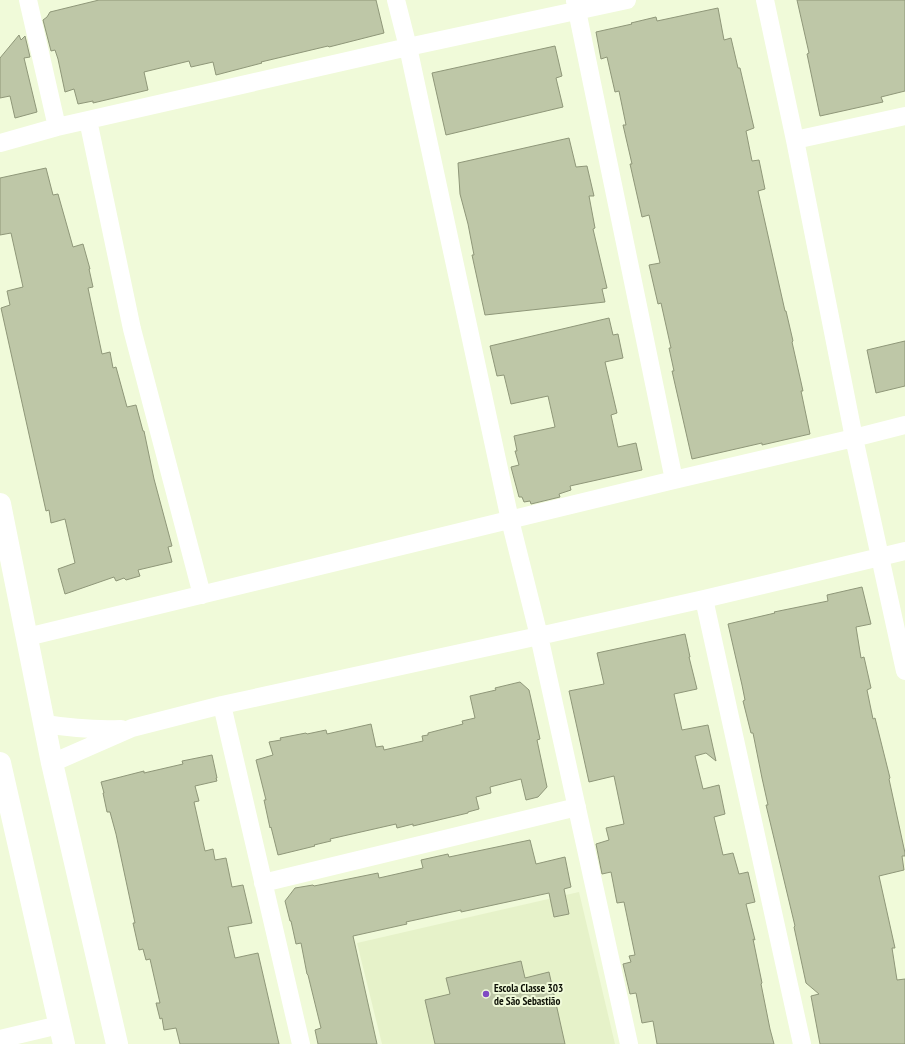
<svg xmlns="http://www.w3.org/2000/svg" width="905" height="1044" viewBox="0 0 905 1044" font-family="'PT Sans Narrow',sans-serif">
	<rect width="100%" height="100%" fill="#f0fad9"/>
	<path fill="#e6f2c9" d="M 579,892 L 615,1044 L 382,1044 L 357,943 Z"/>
	<path fill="#bec7a7" stroke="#8f9779" d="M 99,0 L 376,0 L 384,33 L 329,47 L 328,46 L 261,62 L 262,63 L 216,75 L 213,62 L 191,67 L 189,61 L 144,72 L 148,90 L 93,103 L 93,101 L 78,104 L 74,89 L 65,92 L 58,59 L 55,50 L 51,51 L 43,20 L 47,17 L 50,12 Z
		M 797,0 L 905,0 L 905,91 L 881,97 L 883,102 L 820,116 L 807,54 L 809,53 Z
		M 718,8 L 724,40 L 731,38 L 738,68 L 740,68 L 754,128 L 746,131 L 752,161 L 759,160 L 765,189 L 758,191 L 785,311 L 786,311 L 793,341 L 792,342 L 803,391 L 801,391 L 810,434 L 762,445 L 762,443 L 692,459 L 672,371 L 674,371 L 669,348 L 671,348 L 661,303 L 658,304 L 649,265 L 660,263 L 649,215 L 642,217 L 630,164 L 632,164 L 623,125 L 626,125 L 619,91 L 615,92 L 607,57 L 601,59 L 596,32 L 632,24 L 631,23 L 656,17 L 657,21 Z
		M 19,35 L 21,40 L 25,36 L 30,57 L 24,58 L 37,112 L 15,118 L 10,96 L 0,98 L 0,58 Z
		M 555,46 L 562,76 L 556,78 L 563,107 L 446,135 L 432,73 Z
		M 569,138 L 576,167 L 587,166 L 594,196 L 589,196 L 595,228 L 593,229 L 607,288 L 602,289 L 605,302 L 485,315 L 472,255 L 474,255 L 468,224 L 460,194 L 458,163 Z
		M 46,168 L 53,195 L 58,194 L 73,247 L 83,244 L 90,269 L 89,269 L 93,287 L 88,288 L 102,354 L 110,352 L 113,368 L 116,367 L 127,407 L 136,405 L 143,431 L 144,431 L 154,479 L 172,546 L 168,547 L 172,562 L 138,570 L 140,576 L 126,580 L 124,578 L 116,581 L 114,577 L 65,594 L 58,569 L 75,563 L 65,519 L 51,523 L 49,510 L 46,511 L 1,308 L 10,305 L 7,291 L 23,287 L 11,233 L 0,235 L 0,178 Z
		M 609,318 L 613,335 L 618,334 L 623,358 L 605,362 L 617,413 L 611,415 L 618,447 L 636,443 L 642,470 L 570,486 L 571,490 L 559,494 L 560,497 L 531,504 L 530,501 L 524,502 L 522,497 L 519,497 L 511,467 L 519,465 L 515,451 L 517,451 L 514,436 L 555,427 L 548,396 L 511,404 L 504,375 L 497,376 L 490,346 Z
		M 905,341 L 905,386 L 876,393 L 867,350 Z
		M 862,587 L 871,624 L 856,627 L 861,658 L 864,657 L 871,688 L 867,690 L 873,719 L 875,718 L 890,778 L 889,779 L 905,853 L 905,856 L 902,856 L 904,870 L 879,876 L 895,948 L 892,948 L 897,980 L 905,979 L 905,1044 L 820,1044 L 811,996 L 819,994 L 806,983 L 794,927 L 795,926 L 766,805 L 768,805 L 762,778 L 753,733 L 751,733 L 743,701 L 745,700 L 742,685 L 728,624 L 775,613 L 774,612 L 828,601 L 827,595 Z
		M 685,634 L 690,657 L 689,657 L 697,689 L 674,694 L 682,730 L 708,725 L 716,761 L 706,753 L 695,756 L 703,789 L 719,785 L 725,814 L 714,817 L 723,855 L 733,853 L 739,874 L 748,872 L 755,902 L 746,904 L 755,940 L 753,939 L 762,983 L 761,984 L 770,1029 L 774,1044 L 657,1044 L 653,1021 L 642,1023 L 636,993 L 630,994 L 623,964 L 631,962 L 629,956 L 635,955 L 624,902 L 617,903 L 611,872 L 602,874 L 596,844 L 609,840 L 606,828 L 624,824 L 614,776 L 589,782 L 569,691 L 604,684 L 597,653 Z
		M 520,682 L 529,690 L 540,739 L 537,740 L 547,787 L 538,797 L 526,800 L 521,779 L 490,787 L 491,793 L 476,797 L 479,809 L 468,812 L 468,813 L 413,826 L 413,824 L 397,828 L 396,824 L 330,839 L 331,841 L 314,845 L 315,846 L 278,855 L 271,827 L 270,828 L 264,800 L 266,800 L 256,760 L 273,755 L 269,742 L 281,740 L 280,738 L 306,733 L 307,734 L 326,730 L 327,734 L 371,724 L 376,747 L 383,746 L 384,750 L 423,741 L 422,736 L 428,735 L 428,733 L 463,724 L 462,721 L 475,718 L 470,696 L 496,690 L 495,688 Z
		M 212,755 L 217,778 L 216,778 L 217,781 L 195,786 L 199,801 L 194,802 L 205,851 L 213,849 L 215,860 L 226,858 L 232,887 L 243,885 L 252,923 L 228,927 L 235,958 L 258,953 L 279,1044 L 180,1044 L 176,1028 L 164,1030 L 162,1018 L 160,1019 L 156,1003 L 160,1003 L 150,959 L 146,960 L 143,949 L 139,950 L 133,923 L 135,923 L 116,834 L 110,812 L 107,812 L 103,793 L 104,793 L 101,782 L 144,771 L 144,773 L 183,764 L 182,761 Z
		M 530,840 L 536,864 L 565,857 L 571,887 L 564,889 L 569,914 L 554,917 L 549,893 L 461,912 L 461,910 L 406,922 L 407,924 L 353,936 L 377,1044 L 318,1044 L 315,1030 L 321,1028 L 308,975 L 307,974 L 301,943 L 296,944 L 291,921 L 290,921 L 285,901 L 295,888 L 313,885 L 314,886 L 378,873 L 379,878 L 423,868 L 421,860 L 448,854 L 449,857 Z
		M 521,961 L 525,978 L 549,972 L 565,1044 L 435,1044 L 425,1000 L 450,994 L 446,978 Z"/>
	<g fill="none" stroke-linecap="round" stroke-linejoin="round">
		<path stroke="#fff" stroke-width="18" d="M 28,0 L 57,127
			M 396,0 L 408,47 L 510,520 L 539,636 L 629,1044
			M 765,0 L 795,140 L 854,438 L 905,671
			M 575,1 L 674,480
			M 88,120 L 132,329 L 202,595
			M 795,140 L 905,116
			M 0,143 L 57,127 L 88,120 L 408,47 L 627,0
			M 704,599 L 802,1044
			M 27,637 L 674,480 L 854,438 L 905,425
			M 222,705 L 301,1044
			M 45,724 C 70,728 95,730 121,729
			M 52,763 L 132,728 L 222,705 L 539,636 L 704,599 L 905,551
			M 263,883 L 577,807
			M 0,1039 L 59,1025"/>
		<path stroke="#fff" stroke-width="22" d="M 0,504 L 52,763 L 117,1044
			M 0,763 L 64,1044"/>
	</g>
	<circle fill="#804bc3" stroke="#f0fad9" stroke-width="1.5" cx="486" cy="994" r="4"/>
	<g text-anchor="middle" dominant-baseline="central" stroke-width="4" stroke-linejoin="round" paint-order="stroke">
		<g font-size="11" font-weight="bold" fill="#0d1006" stroke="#f0fad9" text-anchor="start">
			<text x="494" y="988">Escola Classe 303<tspan x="494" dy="13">de São Sebastião</tspan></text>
		</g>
	</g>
</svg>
